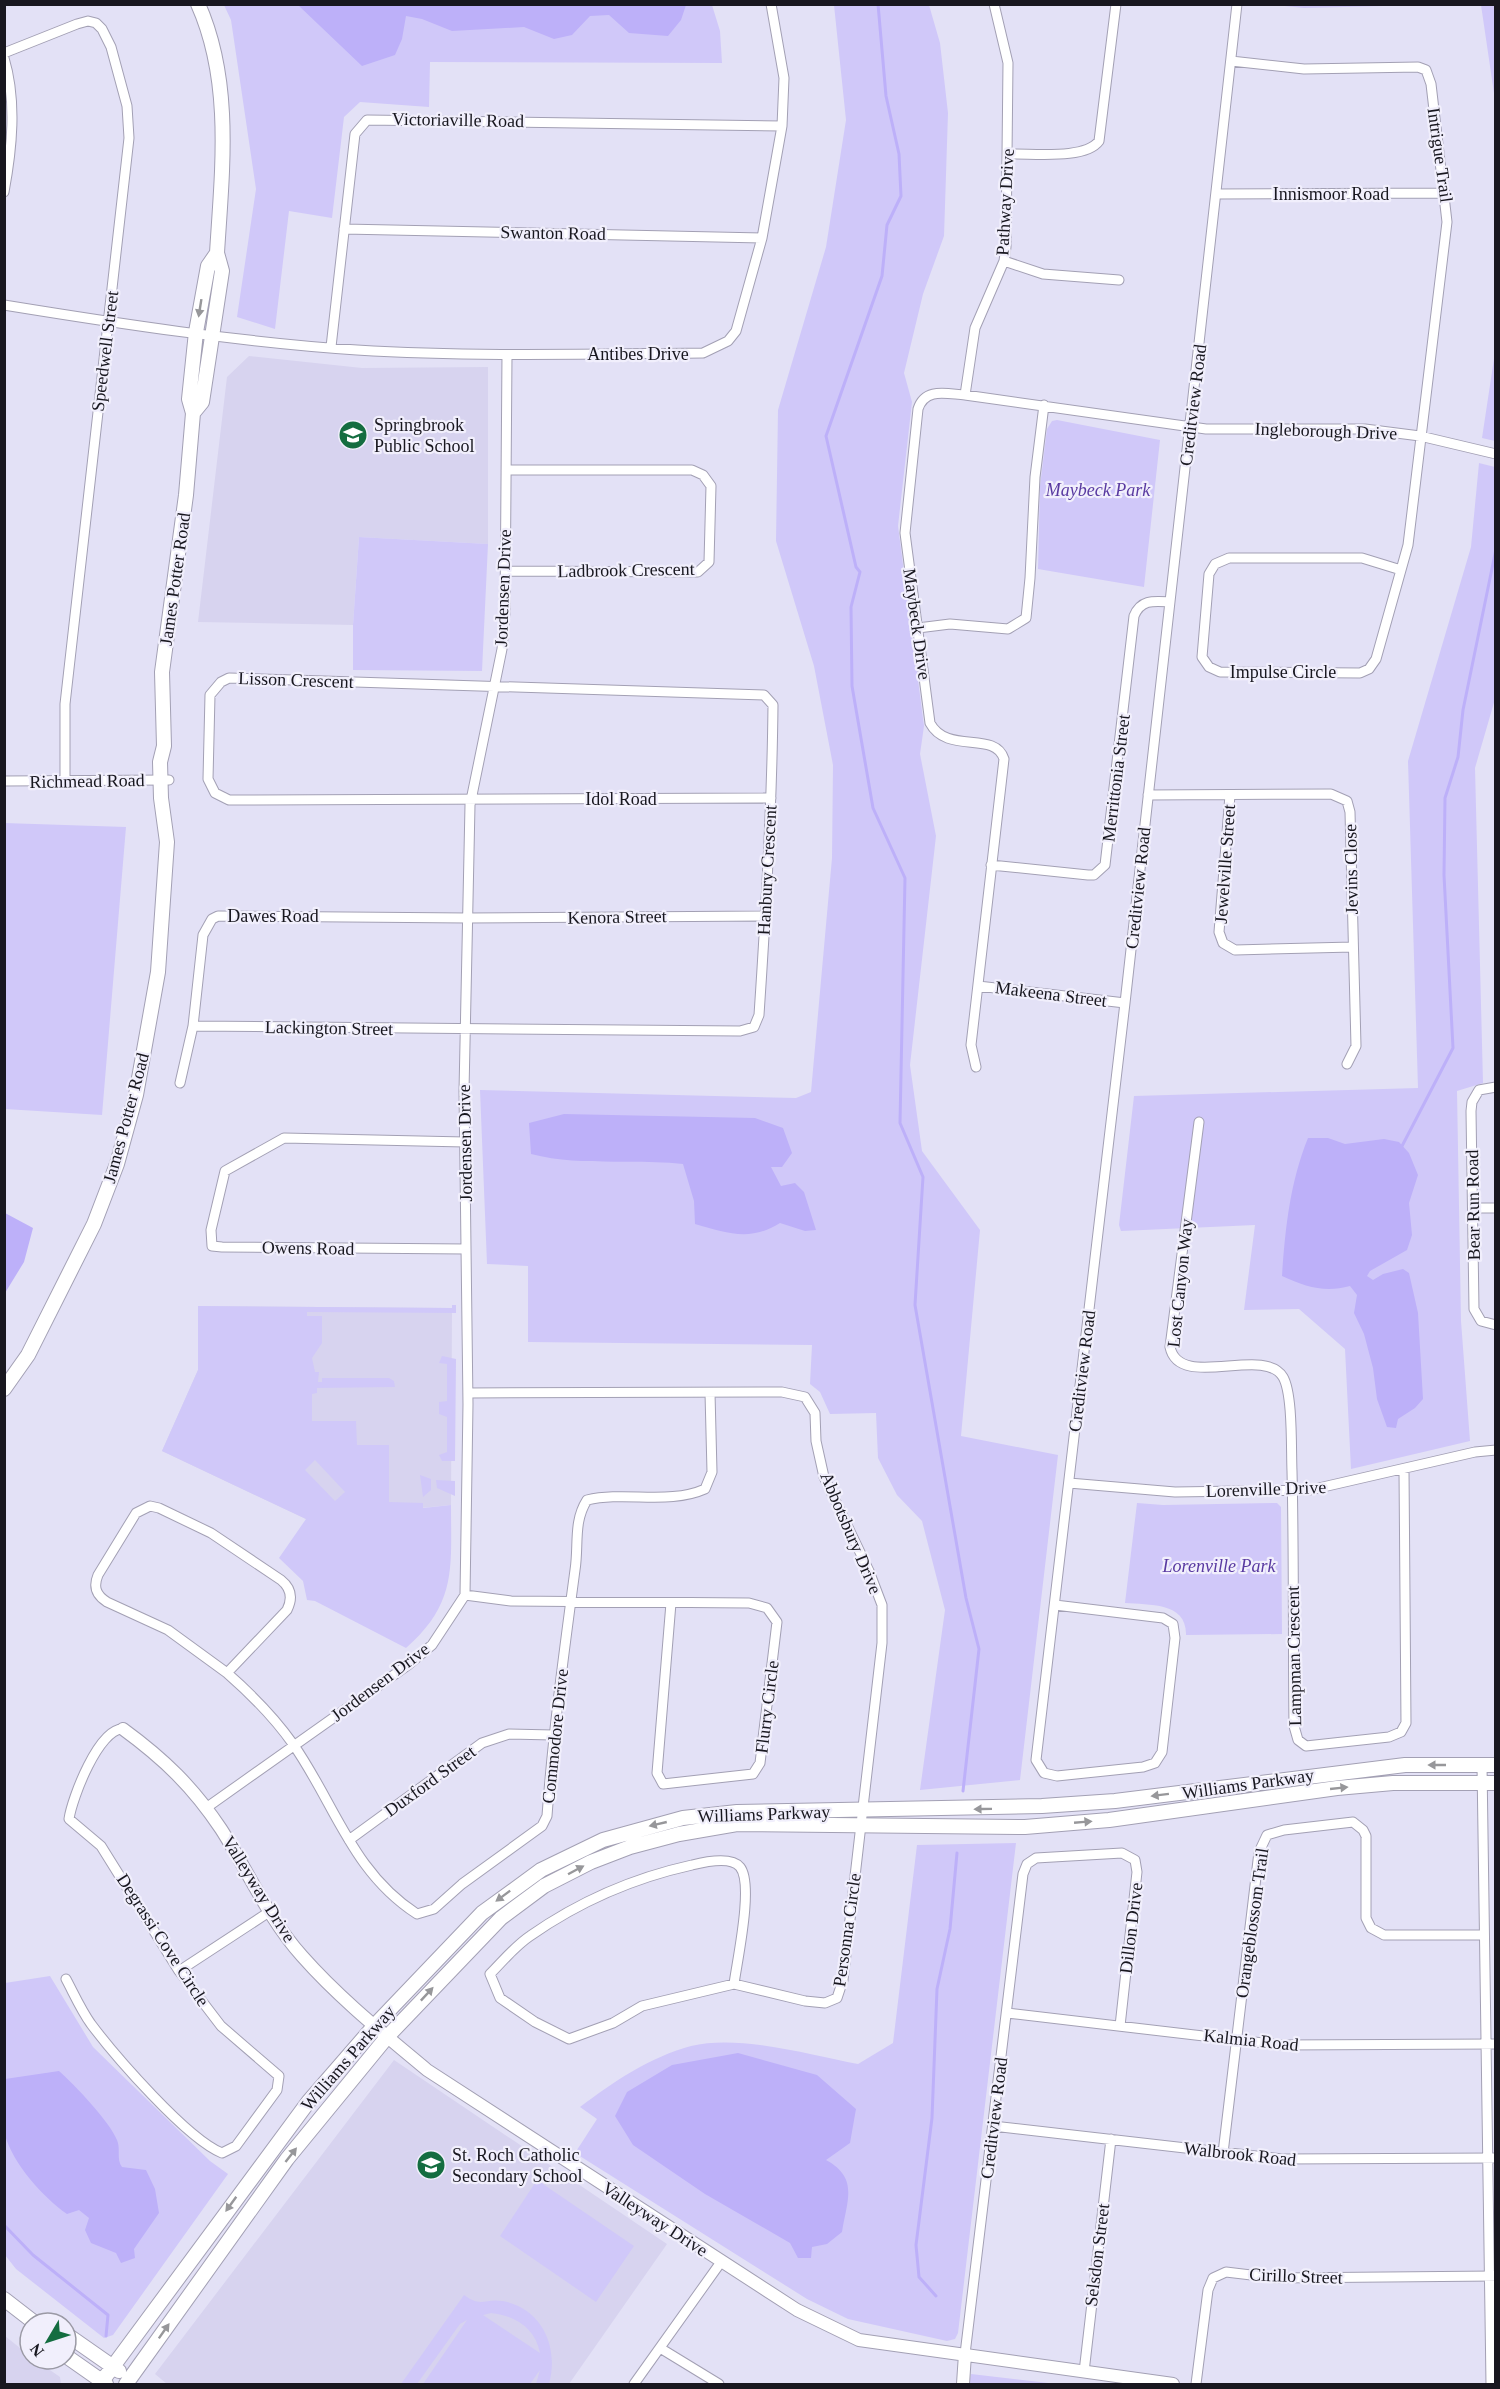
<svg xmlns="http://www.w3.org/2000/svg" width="1500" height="2389" viewBox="0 0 1500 2389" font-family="'Times New Roman',serif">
	<rect width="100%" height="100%" fill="#e3e1f6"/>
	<path fill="#d7d3ef" d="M 249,356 L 362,368 L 488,367 L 488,544 L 359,537 L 353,625 L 198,622 L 227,377 Z
		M 198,1306 L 452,1308 L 451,1505 L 306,1519 L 162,1451 L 198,1370 Z
		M 394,2060 L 667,2244 L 569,2384 L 167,2384 L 155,2374 Z
		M 5,2336 L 30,2356 L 30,2359 L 34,2359 L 60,2377 L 61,2384 L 5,2384 Z"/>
	<path fill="#d0c8f9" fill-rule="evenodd" d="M 224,5 L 712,5 L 720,31 L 722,63 L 430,62 L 429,107 L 360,102 L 344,117 L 332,218 L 289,211 L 275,329 L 237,317 L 256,189 L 231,20 Z
		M 834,5 L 929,5 L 940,43 L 948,113 L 944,236 L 923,294 L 904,373 L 912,402 L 898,526 L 924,726 L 920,754 L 936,836 L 910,1065 L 922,1151 L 980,1230 L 961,1436 L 1058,1455 L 1020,1780 L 920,1790 L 945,1610 L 922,1521 L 897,1495 L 878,1458 L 876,1413 L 830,1414 L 820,1392 L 810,1384 L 812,1345 L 528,1342 L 528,1266 L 487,1264 L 480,1090 L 796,1098 L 811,1092 L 832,858 L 833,765 L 814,666 L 776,541 L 778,410 L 826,247 L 846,120 Z
		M 1275,5 L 1424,5 L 1304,8 Z
		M 1481,5 L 1495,5 L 1495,100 Z
		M 1495,352 L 1496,441 L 1495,441 L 1482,438 Z
		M 1057,420 L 1160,440 L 1144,587 L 1038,569 L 1040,486 L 1047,429 L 1052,421 Z
		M 1479,463 L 1495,467 L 1495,699 L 1475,768 L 1483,1083 L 1457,1091 L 1461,1321 L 1470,1441 L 1351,1469 L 1345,1349 L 1299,1309 L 1244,1310 L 1255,1225 L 1121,1231 L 1119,1225 L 1134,1096 L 1418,1088 L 1408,761 L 1471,547 Z
		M 359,537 L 488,544 L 482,671 L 353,670 L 353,625 Z
		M 4,823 L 126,827 L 102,1115 L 5,1109 Z
		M 452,1305 L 456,1305 L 456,1313 L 307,1312 L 307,1316 L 322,1316 L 322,1343 L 312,1358 L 315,1372 L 319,1372 L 318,1382 L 322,1382 L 322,1378 L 389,1378 L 394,1381 L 395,1387 L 317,1388 L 317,1393 L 312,1394 L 312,1421 L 356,1421 L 357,1445 L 389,1445 L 389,1502 L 423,1503 L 423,1508 L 451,1505 C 451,1568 457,1603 406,1648 L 315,1601 L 307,1600 L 303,1581 L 279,1558 L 306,1519 L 162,1451 L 198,1370 L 198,1306 L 452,1308 ZM 315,1460 L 345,1492 L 335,1501 L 305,1470 Z
		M 442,1356 L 456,1359 L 455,1461 L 442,1461 L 439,1455 L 447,1452 L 447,1417 L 439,1414 L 439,1402 L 447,1401 L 447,1364 L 439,1363 Z
		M 420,1475 L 431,1479 L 431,1490 L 423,1497 Z
		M 436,1480 L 455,1481 L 455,1496 L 437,1488 Z
		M 1137,1503 L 1163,1505 L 1277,1503 L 1281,1507 L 1282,1634 L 1186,1635 C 1187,1602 1149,1605 1125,1603 Z
		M 1016,1843 L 958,2333 L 955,2339 L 947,2341 L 848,2319 L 807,2299 L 575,2153 L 597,2119 L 580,2107 C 613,2082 650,2057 691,2046 C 739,2034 810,2055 858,2064 L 893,2043 L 917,1845 Z
		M 50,1976 L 93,2047 L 210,2161 L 228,2174 L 113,2335 L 104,2338 L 16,2269 L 5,2255 L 5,1983 Z
		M 537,2180 L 634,2246 L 596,2302 L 500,2236 Z
		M 464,2295 C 482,2308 484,2298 503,2301 C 543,2309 559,2348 549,2384 L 536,2384 L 540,2370 L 530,2384 L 423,2384 L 467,2320 L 460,2324 L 417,2384 L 401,2384 ZM 491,2313 C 516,2316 535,2328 540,2353 L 483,2315 Z
		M 971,2374 L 1057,2384 L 969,2384 Z"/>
	<path fill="#bdb0f9" d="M 298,5 L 686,5 L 681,20 L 668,36 L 629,33 L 609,15 L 590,16 L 572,35 L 554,39 L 524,27 L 452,31 L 422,19 L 406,16 L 402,39 L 395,55 L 362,66 Z
		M 564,1114 L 755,1118 L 783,1128 L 792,1153 L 782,1167 L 771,1167 L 781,1186 L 795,1183 L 804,1192 L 816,1230 L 805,1231 L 780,1223 C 750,1242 727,1233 695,1224 L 694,1201 L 683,1164 C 633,1158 580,1167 531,1154 L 529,1123 Z
		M 1308,1138 L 1328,1138 L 1345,1144 L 1384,1139 L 1399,1142 L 1409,1153 L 1418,1175 L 1409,1203 L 1412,1235 L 1407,1250 L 1370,1271 L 1367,1276 L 1373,1280 L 1383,1274 L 1403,1269 L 1409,1273 L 1418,1313 L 1423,1399 L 1415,1408 L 1398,1419 L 1396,1428 L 1387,1427 L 1377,1399 L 1373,1368 L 1364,1334 L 1354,1313 L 1357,1295 L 1350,1286 C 1325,1293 1306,1287 1282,1276 C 1285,1230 1290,1182 1308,1138 Z
		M 5,1213 L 33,1228 L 24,1262 L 5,1293 Z
		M 738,2053 L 817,2075 L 856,2109 L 850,2143 L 826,2160 C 859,2178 847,2200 842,2232 L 827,2244 L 812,2247 L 811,2258 L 798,2258 L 790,2243 L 705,2194 L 633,2145 L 615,2116 L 627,2092 L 672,2065 Z
		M 59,2071 C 74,2084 110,2122 117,2140 C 121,2149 116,2159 122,2167 L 146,2170 L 155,2189 L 159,2213 L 134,2249 L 135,2258 L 121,2263 L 116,2253 L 91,2243 L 85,2230 L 89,2218 L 79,2210 L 67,2214 C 43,2197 13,2164 5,2135 C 1,2118 4,2096 5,2079 Z"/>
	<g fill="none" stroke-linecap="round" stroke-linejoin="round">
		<path stroke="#bdb0f9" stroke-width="3" d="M 878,4 L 886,96 L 899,154 L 901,196 L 887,225 L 882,276 L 826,436 L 856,567 L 860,572 L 851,607 L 852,686 L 873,808 L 905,878 L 900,1123 L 923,1177 L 915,1305 L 966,1598 L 979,1649 L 963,1791
			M 1401,1148 L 1453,1048 L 1444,875 L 1445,798 L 1458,757 L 1463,710 L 1496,549
			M 4,2225 L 33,2255 L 108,2315 L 106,2336
			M 936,2296 L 919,2277 L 916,2245 L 932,2118 L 937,1989 L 950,1929 L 957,1853"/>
		<g stroke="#a3a0b4" stroke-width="11">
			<path id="minor" d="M 4,53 L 77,24 L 88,21 L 96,23 L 102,29 L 111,47 L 127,106 L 129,138 L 65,704 L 65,782
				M 4,58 C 17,101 12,149 4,192
				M 1231,61 L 1304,69 L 1418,67 L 1426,70 L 1431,84 L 1447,222 L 1408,545 L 1401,570 L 1376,659 L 1369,669 L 1360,673 L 1220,672 L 1209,667 L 1202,657 L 1209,574 L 1215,564 L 1229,558 L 1362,558 L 1401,570
				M 1008,154 C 1032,153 1085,160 1099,141 L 1116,4
				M 1217,194 L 1445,193
				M 344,229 L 762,238
				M 1004,261 L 1043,274 L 1119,280
				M 4,305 C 121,324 239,342 357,350 C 472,357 588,354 703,353 L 728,341 L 736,331 L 762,238 L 782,126 L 784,78 L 771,4
				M 331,347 L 355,134 L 367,120 L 782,126
				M 965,395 L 975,328 L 1004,261 L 1006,247 L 1008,63 L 994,4
				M 506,571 L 698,572 L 709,562 L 711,486 L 703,475 L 692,470 L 506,470
				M 918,628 L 950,624 L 1008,629 L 1026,618 L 1030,578 L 1035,477 L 1044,405
				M 4,781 L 169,780
				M 1148,795 L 1331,794 L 1347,801 L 1350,812 L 1356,1046 L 1347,1064
				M 1230,795 L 1219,932 L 1223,943 L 1235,950 L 1353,947
				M 991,865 L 1088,875 L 1094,875 L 1105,865 L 1134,616 C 1141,599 1154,601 1170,602
				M 978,986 L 1125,1003
				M 193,1026 L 740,1031 L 754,1027 L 759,1015 C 766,911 772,808 773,705 L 764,695 L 229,678 L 221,682 L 210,695 L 208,779 L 215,793 L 229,800 L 771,798
				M 976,1067 L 971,1045 L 1004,759 C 995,730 947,755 930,723 L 905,533 L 918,409 C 925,387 947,394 965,395 L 1206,429 L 1365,429 L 1420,436 L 1496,454
				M 180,1083 L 193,1026 L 203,935 L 212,919 L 218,916 L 468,918 L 765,916
				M 1496,1087 L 1479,1090 L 1472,1102 L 1471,1111 L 1474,1309 L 1481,1321 L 1496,1325
				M 1199,1122 L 1170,1347 C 1179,1391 1264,1345 1283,1377 C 1293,1394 1291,1450 1292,1471 C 1294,1556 1293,1641 1294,1726 L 1298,1740 L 1306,1746 L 1389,1737 L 1401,1732 L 1406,1723 L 1404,1470
				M 465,1142 L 284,1138 L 225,1171 L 211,1230 L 212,1246 L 222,1247 L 466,1249
				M 1474,1208 L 1496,1208
				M 468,1393 L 782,1392 L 805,1397 L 815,1413 L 816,1441 L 824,1477 L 869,1571 L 882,1605 L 882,1643 L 843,1980 L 837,1998 L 825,2003 L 805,2001 L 734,1984 L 642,2006 L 613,2023 L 569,2039 L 535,2022 L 500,1998 L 490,1974 C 503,1961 515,1946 530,1936 C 580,1901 633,1878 692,1865 C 704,1862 731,1856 740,1867 C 754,1884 737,1961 734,1984
				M 1069,1483 L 1175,1492 L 1310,1490 L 1475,1452 L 1496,1450
				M 150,1506 L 159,1508 L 211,1533 L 281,1580 C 291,1588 293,1598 287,1610 L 227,1673 L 168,1630 L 107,1602 C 96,1595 93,1587 98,1575 L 136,1513 Z
				M 465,1595 L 511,1601 L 749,1603 L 767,1608 L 777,1622 L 760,1763 L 753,1774 L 663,1784 L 657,1773 L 671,1603
				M 1055,1605 L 1163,1618 L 1173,1624 L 1175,1638 L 1162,1752 L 1155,1763 L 1143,1767 L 1057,1776 L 1044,1773 L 1036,1760 L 1125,1003 L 1237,4
				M 227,1673 C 251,1694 274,1717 293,1744 C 335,1804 352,1872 417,1914 L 434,1909 L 462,1884 L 542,1826 L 547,1816 C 553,1733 564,1652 575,1570 C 579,1545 573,1522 587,1500 C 626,1491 669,1505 705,1489 L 712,1472 L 710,1393
				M 1482,1765 L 1491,2384
				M 206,1808 L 408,1665 L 432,1645 L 465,1595 L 468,1404 L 464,1091 L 470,805 L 502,649 L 505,612 L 507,355
				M 349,1840 L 482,1743 L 509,1734 L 553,1735
				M 179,1971 L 269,1912
				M 66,1979 C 74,1994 81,2010 91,2024 C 115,2056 187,2139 222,2153 L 236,2146 L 277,2090 L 279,2076 L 221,2026 L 179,1971 L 101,1846 L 69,1819 C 72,1798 99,1728 123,1729
				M 1007,2013 L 1280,2045 L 1496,2044
				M 993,2126 L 1282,2159 L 1496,2158
				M 1223,2153 L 1259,1852 L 1267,1835 L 1284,1830 L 1353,1822 L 1363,1830 L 1366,1836 L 1366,1918 L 1371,1928 L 1384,1935 L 1484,1935
				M 660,2348 L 719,2384
				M 965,2354 L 1023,1874 L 1027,1864 L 1036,1858 L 1122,1853 L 1135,1860 L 1137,1872 L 1120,2026
				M 1084,2372 L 1111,2139
				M 634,2384 L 721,2262
				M 1196,2384 L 1208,2290 L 1213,2278 L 1226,2272 L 1276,2278 L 1496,2276"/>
		</g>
		<g stroke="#a3a0b4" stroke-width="14">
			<path id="tertiary" d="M 123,1729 C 164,1759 193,1787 221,1829 C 248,1871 268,1918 302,1956 C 339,1998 384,2034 427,2070 L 797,2310 L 859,2340 L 1173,2384
				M 963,2384 L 965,2354"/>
		</g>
		<g stroke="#a3a0b4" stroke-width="16">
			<path id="secondary" d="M 193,413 L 202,402 L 222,271 L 217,253 C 222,171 233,82 198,4
				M 4,1389 L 28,1355 L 94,1224 L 117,1164 L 136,1095 L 158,972 L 167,842 L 161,798 L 160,762 L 164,746 L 162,672 L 186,495 L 193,413 L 189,399 L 196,332 L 208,266 L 217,253
				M 4,2299 L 35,2323
				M 66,2334 L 119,2371
				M 66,2356 L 106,2384
				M 100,2384 L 309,2101 L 375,2025 L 482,1913 L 541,1870 L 603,1840 L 683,1818 L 737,1812 L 1042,1806 L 1115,1801 L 1405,1765 L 1496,1765
				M 126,2384 L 287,2159 L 387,2037 L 501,1918 L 544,1886 L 591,1862 L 630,1847 L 679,1834 L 737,1824 L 1025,1827 L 1109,1820 L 1337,1788 L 1393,1783 L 1496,1783"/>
		</g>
		<use href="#minor" stroke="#fff" stroke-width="9"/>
		<use href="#tertiary" stroke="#fff" stroke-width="12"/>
		<use href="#secondary" stroke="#fff" stroke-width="14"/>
	</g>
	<defs><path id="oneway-solid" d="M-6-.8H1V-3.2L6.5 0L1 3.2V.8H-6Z" transform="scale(1.5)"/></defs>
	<g fill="#97979a">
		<use href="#oneway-solid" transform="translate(200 308) rotate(99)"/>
		<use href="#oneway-solid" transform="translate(1437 1765) rotate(-180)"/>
		<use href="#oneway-solid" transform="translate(1339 1788) rotate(-6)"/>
		<use href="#oneway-solid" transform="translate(1160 1795) rotate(173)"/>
		<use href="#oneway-solid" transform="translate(983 1809) rotate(179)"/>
		<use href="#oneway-solid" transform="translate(1083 1822) rotate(-5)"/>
		<use href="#oneway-solid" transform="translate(658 1824) rotate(167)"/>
		<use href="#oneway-solid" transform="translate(576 1870) rotate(-28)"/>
		<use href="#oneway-solid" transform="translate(503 1896) rotate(143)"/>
		<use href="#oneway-solid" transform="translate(427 1994) rotate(-47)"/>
		<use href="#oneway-solid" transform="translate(291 2155) rotate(-52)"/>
		<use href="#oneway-solid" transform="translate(231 2204) rotate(126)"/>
		<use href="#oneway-solid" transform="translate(164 2331) rotate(-55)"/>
	</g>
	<defs>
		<g id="school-disc" transform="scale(1.5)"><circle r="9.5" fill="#146d40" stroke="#f1effc"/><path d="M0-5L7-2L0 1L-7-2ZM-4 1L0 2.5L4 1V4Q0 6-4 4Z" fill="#fff"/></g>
	</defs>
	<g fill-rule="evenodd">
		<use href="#school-disc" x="353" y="435"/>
		<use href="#school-disc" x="431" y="2165"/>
	</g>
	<g text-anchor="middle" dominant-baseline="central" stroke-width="4.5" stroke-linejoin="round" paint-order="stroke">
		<g font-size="18" fill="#18171f" stroke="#f1effc">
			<text transform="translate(458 120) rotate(1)">Victoriaville Road</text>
			<text transform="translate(1440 155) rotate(82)">Intrigue Trail</text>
			<text x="1331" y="194">Innismoor Road</text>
			<text transform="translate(1005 202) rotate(-87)">Pathway Drive</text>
			<text transform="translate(553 233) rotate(1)">Swanton Road</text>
			<text transform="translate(105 351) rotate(-83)">Speedwell Street</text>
			<text x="638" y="354">Antibes Drive</text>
			<text transform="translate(1193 405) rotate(-83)">Creditview Road</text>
			<text transform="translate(1326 431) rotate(2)">Ingleborough Drive</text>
			<text transform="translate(626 570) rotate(-1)">Ladbrook Crescent</text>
			<text transform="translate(175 579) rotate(-82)">James Potter Road</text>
			<text transform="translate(503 588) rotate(-88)">Jordensen Drive</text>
			<text transform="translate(917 624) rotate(82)">Maybeck Drive</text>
			<text x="1283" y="672">Impulse Circle</text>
			<text transform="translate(296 680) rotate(2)">Lisson Crescent</text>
			<text transform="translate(1116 778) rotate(-83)">Merrittonia Street</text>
			<text transform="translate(87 781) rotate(-1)">Richmead Road</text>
			<text x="621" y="799">Idol Road</text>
			<text transform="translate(1225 864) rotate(-86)">Jewelville Street</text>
			<text transform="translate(1351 869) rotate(-91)">Jevins Close</text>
			<text transform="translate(767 870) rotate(-87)">Hanbury Crescent</text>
			<text transform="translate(1138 888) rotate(-84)">Creditview Road</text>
			<text x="273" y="916">Dawes Road</text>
			<text transform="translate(617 917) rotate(-1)">Kenora Street</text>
			<text transform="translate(1051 994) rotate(7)">Makeena Street</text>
			<text transform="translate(329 1028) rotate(1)">Lackington Street</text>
			<text transform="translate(126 1118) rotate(-75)">James Potter Road</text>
			<text transform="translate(465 1143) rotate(-91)">Jordensen Drive</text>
			<text transform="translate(1473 1205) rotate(-91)">Bear Run Road</text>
			<text transform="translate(308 1248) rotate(1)">Owens Road</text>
			<text transform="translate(1180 1283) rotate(-84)">Lost Canyon Way</text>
			<text transform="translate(1082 1371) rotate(-83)">Creditview Road</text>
			<text transform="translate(1266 1489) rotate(-2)">Lorenville Drive</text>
			<text transform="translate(851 1533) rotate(67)">Abbotsbury Drive</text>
			<text transform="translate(1294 1656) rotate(-91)">Lampman Crescent</text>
			<text transform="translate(380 1682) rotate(-37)">Jordensen Drive</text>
			<text transform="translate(767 1707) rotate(-83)">Flurry Circle</text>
			<text transform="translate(555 1736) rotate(-84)">Commodore Drive</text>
			<text transform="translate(430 1781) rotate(-36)">Duxford Street</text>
			<text transform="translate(1248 1784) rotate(-8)">Williams Parkway</text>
			<text transform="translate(764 1814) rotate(-2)">Williams Parkway</text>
			<text transform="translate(259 1889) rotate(58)">Valleyway Drive</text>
			<text transform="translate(1252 1923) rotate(-82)">Orangeblossom Trail</text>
			<text transform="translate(1131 1928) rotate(-83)">Dillon Drive</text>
			<text transform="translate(847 1930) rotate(-82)">Personna Circle</text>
			<text transform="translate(163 1940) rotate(57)">Degrassi Cove Circle</text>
			<text transform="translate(1251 2040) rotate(6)">Kalmia Road</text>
			<text transform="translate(348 2058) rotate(-49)">Williams Parkway</text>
			<text transform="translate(994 2118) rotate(-83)">Creditview Road</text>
			<text transform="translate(1240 2154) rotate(6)">Walbrook Road</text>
			<text transform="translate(655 2219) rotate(33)">Valleyway Drive</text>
			<text transform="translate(1097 2255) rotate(-83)">Selsdon Street</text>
			<text transform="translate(1296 2276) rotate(2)">Cirillo Street</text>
		</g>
		<g font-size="18" fill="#18171f" stroke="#f1effc" text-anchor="start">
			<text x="374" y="425">Springbrook<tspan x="374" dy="21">Public School</tspan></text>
			<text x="452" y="2155">St. Roch Catholic<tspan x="452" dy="21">Secondary School</tspan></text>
		</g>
		<g font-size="18" font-style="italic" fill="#593aa1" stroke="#f1effc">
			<text x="1098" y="490">Maybeck Park</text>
			<text x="1219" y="1566">Lorenville Park</text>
		</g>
	</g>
	<rect width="1500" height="2389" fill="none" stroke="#18171f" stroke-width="12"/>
	<g transform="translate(48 2341) rotate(231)"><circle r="28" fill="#f1effc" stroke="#9a99a4" stroke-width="1.5"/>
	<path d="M0-4.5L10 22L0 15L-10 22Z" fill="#146d40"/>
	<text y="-9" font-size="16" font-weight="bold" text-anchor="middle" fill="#18171f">N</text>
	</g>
</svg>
